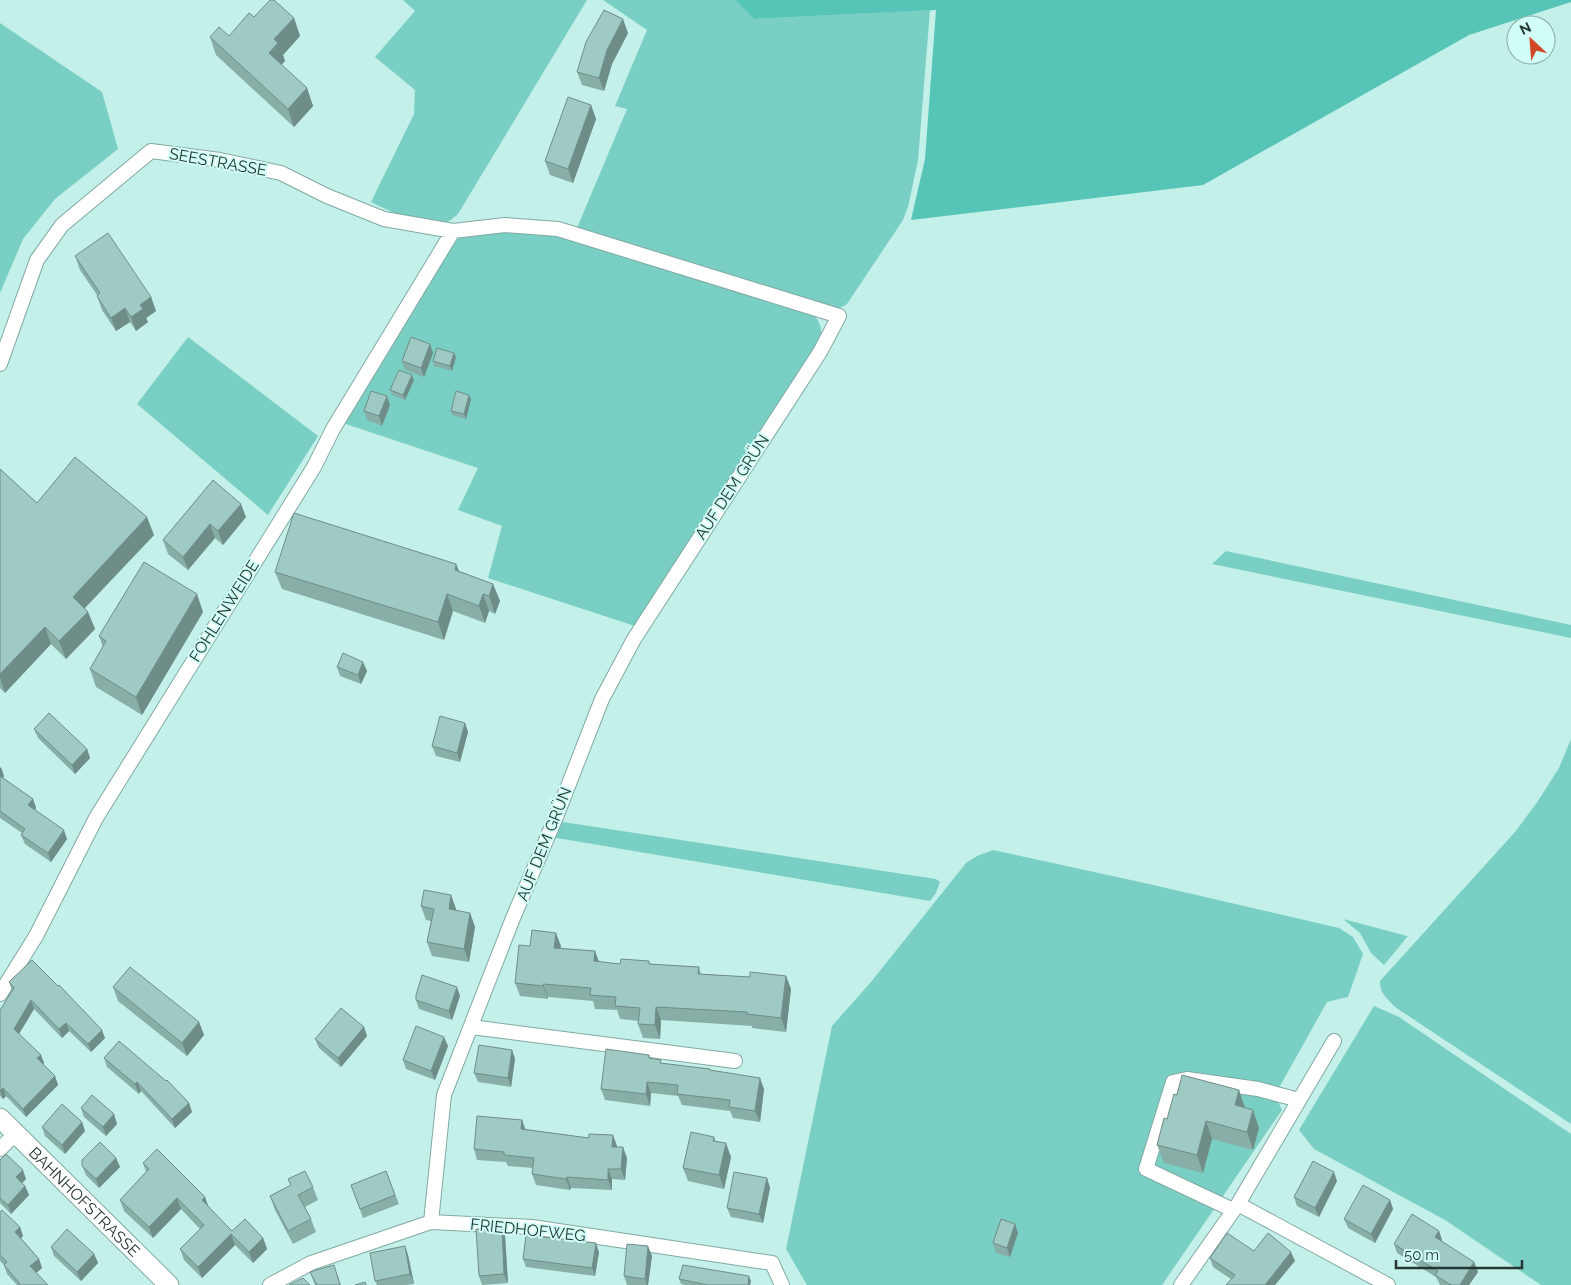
<svg xmlns="http://www.w3.org/2000/svg" width="1571" height="1285" viewBox="0 0 1571 1285" font-family="Raleway,sans-serif">
	<rect width="100%" height="100%" fill="#c3f0e8"/>
	<path fill="#79cfc3" d="M 403,0 L 587,0 L 458,214 C 454,217 450,221 445,223 C 423,229 390,211 371,202 L 414,114 L 415,90 L 375,57 L 415,11 Z
		M 603,0 L 735,0 L 754,19 L 930,10 L 918,160 L 908,207 L 903,220 L 847,304 L 840,308 L 834,309 L 577,228 L 627,109 L 615,106 L 647,30 Z
		M 0,23 L 102,92 L 118,149 L 55,199 L 23,239 L 0,293 Z
		M 500,232 L 528,232 L 556,235 L 810,312 C 821,320 822,329 821,342 L 638,627 L 488,578 L 502,526 L 458,510 L 478,468 L 343,423 L 446,252 L 459,235 Z
		M 188,337 L 318,436 L 268,515 L 137,404 Z
		M 1226,551 L 1571,625 L 1571,638 L 1212,564 Z
		M 1571,739 L 1571,1124 L 1395,1007 C 1388,999 1379,993 1380,981 L 1515,832 L 1538,801 L 1559,768 Z
		M 563,822 L 936,879 L 940,882 L 936,893 L 930,901 L 551,837 L 559,823 Z
		M 993,850 L 1149,884 L 1339,928 L 1353,937 L 1363,954 L 1348,997 L 1327,1002 L 1275,1095 L 1282,1110 L 1162,1285 L 807,1285 L 786,1249 L 832,1026 L 871,982 L 966,863 L 977,856 Z
		M 1343,919 L 1407,936 L 1408,936 L 1384,965 L 1371,953 L 1360,933 Z
		M 1374,1006 L 1399,1017 L 1571,1134 L 1571,1285 L 1541,1285 L 1445,1220 L 1314,1149 L 1299,1130 Z"/>
	<path fill="#56c4b7" d="M 735,0 L 1571,0 L 1571,2 L 1469,35 L 1203,185 L 911,220 L 925,159 L 936,10 L 754,19 Z"/>
	<g fill="none" stroke-linecap="round" stroke-linejoin="round">
		<g stroke="#80aaa3" stroke-width="16">
			<path id="street" d="M 0,364 L 37,260 L 62,225 L 151,151 L 220,160 L 281,173 L 327,196 L 384,219 L 453,231 L 505,225 L 558,229 L 839,316 L 820,352 L 634,639 L 602,699 L 556,817 L 513,918 L 444,1095 L 431,1222
				M 0,994 L 36,936 L 96,818 L 314,467 L 333,429 L 453,231
				M 471,1027 L 735,1061
				M 0,1149 L 16,1133
				M 1238,1204 L 1388,1285
				M 1233,1210 L 1146,1169 L 1173,1082 L 1187,1079 L 1258,1089 L 1299,1100
				M 270,1285 L 311,1263 L 431,1222 L 532,1227 L 772,1263 L 782,1285
				M 1181,1285 L 1238,1204 L 1334,1041"/>
		</g>
		<g stroke="#80aaa3" stroke-width="21">
			<g id="secondary">
				<path id="s1" d="M 0,1118 L 169,1285"/>
			</g>
		</g>
		<use href="#street" stroke="#fff" stroke-width="14"/>
		<use href="#secondary" stroke="#fff" stroke-width="19"/>
	</g>
	<path fill="#88aea8" d="M 254,17 L 294,18 L 300,36 L 283,55 L 285,61 L 281,65 L 307,88 L 313,106 L 294,127 L 216,55 L 210,37 L 229,36 Z
		M 628,33 L 612,64 L 604,91 L 582,85 L 577,72 Z
		M 591,105 L 596,119 L 573,183 L 550,175 L 545,161 Z
		M 75,256 L 151,297 L 156,311 L 146,318 L 148,322 L 136,331 L 130,322 L 116,331 L 102,310 L 97,296 L 97,295 L 80,270 Z
		M 430,344 L 433,353 L 424,377 L 405,370 L 402,361 Z
		M 454,353 L 456,357 L 452,371 L 434,366 L 433,361 Z
		M 414,380 L 405,400 L 392,395 L 390,390 Z
		M 471,399 L 466,419 L 452,415 L 451,411 Z
		M 390,405 L 382,426 L 367,420 L 364,411 Z
		M 0,469 L 37,503 L 154,535 L 85,608 L 88,612 L 95,629 L 66,659 L 51,644 L 5,693 L 0,688 Z
		M 213,480 L 246,517 L 223,545 L 215,538 L 188,570 L 168,554 L 163,540 Z
		M 456,564 L 459,571 L 493,584 L 500,601 L 495,614 L 489,611 L 485,623 L 453,611 L 444,640 L 282,589 L 275,572 Z
		M 203,612 L 142,715 L 96,687 L 90,669 L 103,647 L 99,636 Z
		M 337,667 L 367,671 L 361,684 L 340,676 Z
		M 465,723 L 468,732 L 460,762 L 436,756 L 432,746 Z
		M 34,729 L 87,749 L 90,758 L 75,774 L 38,738 Z
		M 0,767 L 4,776 L 3,778 L 33,799 L 36,808 L 35,810 L 67,839 L 51,862 L 25,844 L 21,835 L 22,833 L 0,818 Z
		M 451,895 L 456,909 L 456,911 L 470,913 L 475,927 L 469,962 L 432,956 L 427,942 L 431,921 L 426,920 L 421,906 Z
		M 561,946 L 560,948 L 595,951 L 599,962 L 620,964 L 649,961 L 650,964 L 699,967 L 701,974 L 750,977 L 786,976 L 791,989 L 786,1032 L 752,1028 L 752,1026 L 661,1020 L 660,1039 L 643,1038 L 638,1024 L 639,1021 L 620,1019 L 617,1010 L 595,1009 L 593,1001 L 548,997 L 548,999 L 520,996 L 515,983 Z
		M 9,982 L 105,1038 L 91,1052 L 69,1031 L 62,1038 L 34,1009 L 19,1034 L 44,1063 L 43,1064 L 55,1076 L 58,1085 L 26,1117 L 6,1096 L 3,1099 L 0,1096 L 0,1010 L 12,990 Z
		M 113,987 L 199,1022 L 204,1035 L 187,1056 L 118,1001 Z
		M 460,996 L 452,1020 L 419,1009 L 416,1000 Z
		M 364,1027 L 367,1036 L 341,1067 L 319,1048 L 315,1039 Z
		M 448,1046 L 435,1080 L 406,1069 L 403,1060 Z
		M 512,1050 L 515,1059 L 511,1087 L 478,1082 L 474,1073 Z
		M 649,1055 L 650,1058 L 662,1063 L 710,1069 L 711,1070 L 764,1089 L 760,1122 L 733,1118 L 730,1111 L 682,1105 L 678,1096 L 651,1093 L 650,1106 L 605,1100 L 601,1089 Z
		M 104,1058 L 166,1081 L 189,1103 L 192,1112 L 175,1128 L 141,1091 L 139,1094 L 107,1067 Z
		M 1239,1090 L 1245,1108 L 1259,1128 L 1253,1150 L 1212,1139 L 1203,1173 L 1164,1163 L 1157,1145 L 1177,1095 Z
		M 81,1108 L 114,1114 L 117,1124 L 106,1136 L 84,1117 Z
		M 522,1120 L 525,1129 L 589,1138 L 613,1135 L 616,1147 L 627,1158 L 625,1180 L 612,1179 L 612,1190 L 571,1188 L 570,1190 L 536,1185 L 532,1174 L 533,1168 L 508,1166 L 506,1162 L 477,1160 L 474,1149 Z
		M 82,1122 L 85,1131 L 65,1154 L 45,1136 L 42,1127 Z
		M 714,1137 L 716,1141 L 731,1157 L 724,1189 L 688,1181 L 683,1168 Z
		M 116,1158 L 120,1167 L 99,1188 L 86,1175 L 82,1166 Z
		M 0,1160 L 26,1179 L 22,1183 L 25,1186 L 29,1195 L 11,1214 L 0,1203 Z
		M 143,1163 L 205,1197 L 208,1207 L 232,1231 L 263,1238 L 267,1249 L 253,1263 L 235,1245 L 202,1278 L 184,1260 L 180,1249 L 200,1229 L 181,1209 L 153,1238 L 124,1211 L 120,1200 L 146,1172 Z
		M 386,1171 L 399,1204 L 363,1218 L 351,1185 Z
		M 767,1178 L 770,1188 L 763,1223 L 731,1217 L 727,1208 Z
		M 288,1179 L 313,1187 L 318,1200 L 305,1207 L 311,1219 L 316,1232 L 293,1244 L 275,1210 L 270,1196 L 291,1185 Z
		M 1337,1181 L 1319,1217 L 1297,1206 L 1294,1197 Z
		M 1390,1200 L 1393,1209 L 1375,1243 L 1348,1228 L 1344,1219 Z
		M 0,1212 L 20,1227 L 23,1236 L 21,1238 L 39,1259 L 42,1268 L 36,1273 L 48,1285 L 17,1285 L 7,1274 L 4,1265 L 0,1261 Z
		M 1015,1224 L 1018,1233 L 1010,1257 L 996,1253 L 993,1243 Z
		M 1439,1231 L 1442,1240 L 1441,1241 L 1474,1262 L 1478,1272 L 1469,1285 L 1440,1285 L 1436,1277 L 1397,1253 L 1394,1244 Z
		M 505,1236 L 508,1283 L 482,1285 L 479,1276 Z
		M 405,1246 L 408,1255 L 414,1284 L 406,1285 L 377,1285 L 375,1281 Z
		M 51,1247 L 94,1254 L 98,1263 L 81,1281 L 54,1256 Z
		M 1254,1251 L 1295,1261 L 1231,1279 L 1213,1267 L 1210,1258 Z
		M 599,1252 L 595,1276 L 526,1267 L 523,1259 Z
		M 652,1256 L 648,1285 L 627,1285 L 624,1276 Z
		M 310,1272 L 338,1276 L 341,1285 L 315,1285 Z
		M 679,1279 L 751,1281 L 750,1285 L 686,1285 L 681,1284 Z"/>
	<path fill="#6f8d88" d="M 294,18 L 300,36 L 283,55 L 285,61 L 275,71 L 269,53 L 274,39 Z
		M 623,19 L 628,33 L 612,64 L 604,91 L 599,78 L 607,50 Z
		M 307,88 L 313,106 L 294,127 L 288,109 Z
		M 591,105 L 596,119 L 573,183 L 568,169 Z
		M 151,297 L 156,311 L 146,318 L 148,322 L 136,331 L 131,317 L 140,305 Z
		M 125,308 L 130,322 L 116,331 L 111,318 Z
		M 430,344 L 433,353 L 424,377 L 421,368 Z
		M 454,353 L 456,357 L 452,371 L 450,366 Z
		M 412,375 L 414,380 L 405,400 L 403,395 Z
		M 469,395 L 471,399 L 466,419 L 464,414 Z
		M 387,396 L 390,405 L 382,426 L 379,416 Z
		M 241,504 L 246,517 L 223,545 L 218,531 Z
		M 147,517 L 154,535 L 79,614 L 73,597 Z
		M 210,524 L 215,538 L 188,570 L 183,557 Z
		M 456,564 L 463,581 L 455,570 Z
		M 493,584 L 500,601 L 495,614 L 489,596 Z
		M 197,594 L 203,612 L 142,715 L 136,697 Z
		M 447,594 L 453,611 L 444,640 L 438,622 Z
		M 483,594 L 489,611 L 485,623 L 479,606 Z
		M 88,612 L 95,629 L 66,659 L 59,641 Z
		M 45,627 L 51,644 L 5,693 L 0,678 L 0,674 Z
		M 363,662 L 367,671 L 361,684 L 358,675 Z
		M 465,723 L 468,732 L 460,762 L 457,753 Z
		M 87,749 L 90,758 L 75,774 L 72,765 Z
		M 1,767 L 4,776 L 0,782 L 0,768 Z
		M 33,799 L 36,808 L 32,815 L 28,805 Z
		M 64,830 L 67,839 L 51,862 L 48,853 Z
		M 451,895 L 456,909 L 454,923 L 449,909 Z
		M 470,913 L 475,927 L 469,962 L 464,949 Z
		M 556,933 L 561,946 L 559,961 L 554,948 Z
		M 595,951 L 600,965 L 594,961 Z
		M 786,976 L 791,989 L 786,1032 L 781,1018 Z
		M 543,984 L 548,997 L 548,999 L 543,986 Z
		M 457,987 L 460,996 L 452,1020 L 449,1011 Z
		M 31,1000 L 34,1009 L 17,1037 L 14,1029 Z
		M 656,1007 L 661,1020 L 660,1039 L 655,1025 Z
		M 199,1022 L 204,1035 L 187,1056 L 182,1043 Z
		M 66,1023 L 69,1031 L 62,1038 L 59,1029 Z
		M 364,1027 L 367,1036 L 341,1067 L 338,1058 Z
		M 102,1030 L 105,1038 L 91,1052 L 88,1044 Z
		M 444,1037 L 448,1046 L 435,1080 L 431,1071 Z
		M 512,1050 L 515,1059 L 511,1087 L 508,1078 Z
		M 41,1055 L 44,1063 L 41,1067 L 37,1058 Z
		M 55,1076 L 58,1085 L 26,1117 L 23,1109 Z
		M 760,1078 L 764,1089 L 760,1122 L 755,1111 Z
		M 137,1082 L 141,1091 L 139,1094 L 135,1084 Z
		M 647,1082 L 651,1093 L 650,1106 L 646,1094 Z
		M 3,1088 L 6,1096 L 3,1099 L 0,1091 Z
		M 1239,1090 L 1245,1108 L 1235,1105 Z
		M 189,1103 L 192,1112 L 175,1128 L 172,1119 Z
		M 1253,1110 L 1259,1128 L 1253,1150 L 1247,1132 Z
		M 114,1114 L 117,1124 L 106,1136 L 103,1127 Z
		M 522,1120 L 526,1131 L 521,1129 Z
		M 1206,1121 L 1212,1139 L 1203,1173 L 1197,1155 Z
		M 82,1122 L 85,1131 L 65,1154 L 62,1145 Z
		M 613,1135 L 617,1146 L 616,1157 L 612,1147 Z
		M 726,1143 L 731,1157 L 724,1189 L 719,1175 Z
		M 623,1147 L 627,1158 L 625,1180 L 621,1169 Z
		M 116,1158 L 120,1167 L 99,1188 L 96,1179 Z
		M 608,1169 L 612,1179 L 612,1190 L 608,1180 Z
		M 23,1170 L 26,1179 L 19,1186 L 16,1177 Z
		M 1334,1172 L 1337,1181 L 1319,1217 L 1315,1208 Z
		M 567,1177 L 571,1188 L 570,1190 L 566,1179 Z
		M 767,1178 L 770,1188 L 763,1223 L 759,1214 Z
		M 25,1186 L 29,1195 L 11,1214 L 8,1205 Z
		M 205,1197 L 209,1208 L 202,1200 Z
		M 177,1198 L 181,1209 L 153,1238 L 149,1227 Z
		M 1390,1200 L 1393,1209 L 1375,1243 L 1371,1234 Z
		M 1015,1224 L 1018,1233 L 1010,1257 L 1007,1248 Z
		M 20,1227 L 23,1236 L 18,1241 L 15,1232 Z
		M 502,1227 L 505,1236 L 508,1283 L 504,1274 Z
		M 1439,1231 L 1442,1240 L 1438,1246 L 1435,1237 Z
		M 231,1234 L 235,1245 L 202,1278 L 198,1267 Z
		M 263,1238 L 267,1249 L 253,1263 L 249,1252 Z
		M 596,1243 L 599,1252 L 595,1276 L 592,1268 Z
		M 405,1246 L 408,1255 L 414,1284 L 410,1274 Z
		M 648,1246 L 652,1256 L 648,1285 L 647,1285 L 645,1279 Z
		M 1291,1252 L 1295,1261 L 1275,1285 L 1265,1285 Z
		M 94,1254 L 98,1263 L 81,1281 L 77,1272 Z
		M 39,1259 L 42,1268 L 34,1275 L 30,1266 Z
		M 1474,1262 L 1478,1272 L 1469,1285 L 1460,1285 Z
		M 749,1276 L 751,1281 L 750,1285 L 748,1285 Z"/>
	<path fill="#9ecac3" stroke="#6f8d88" d="M 270,0 L 274,0 L 294,18 L 274,39 L 278,43 L 269,53 L 307,88 L 288,109 L 210,37 L 219,27 L 229,36 L 249,13 L 254,17 Z
		M 604,10 L 623,19 L 607,50 L 599,78 L 577,72 L 586,42 Z
		M 568,97 L 591,105 L 568,169 L 545,161 Z
		M 108,233 L 151,297 L 140,305 L 143,309 L 131,317 L 125,308 L 111,318 L 97,296 L 100,293 L 75,256 Z
		M 411,337 L 430,344 L 421,368 L 402,361 Z
		M 437,348 L 454,353 L 450,366 L 433,361 Z
		M 399,370 L 412,375 L 403,395 L 390,390 Z
		M 371,391 L 387,396 L 379,416 L 364,411 Z
		M 456,391 L 469,395 L 464,414 L 451,411 Z
		M 75,457 L 147,517 L 73,597 L 88,612 L 59,641 L 45,627 L 0,674 L 0,469 L 37,503 Z
		M 213,480 L 241,504 L 218,531 L 210,524 L 183,557 L 163,540 Z
		M 294,513 L 456,564 L 455,570 L 493,584 L 489,596 L 483,594 L 479,606 L 447,594 L 438,622 L 275,572 Z
		M 144,562 L 197,594 L 136,697 L 90,669 L 106,641 L 99,636 Z
		M 343,653 L 363,662 L 358,675 L 337,667 Z
		M 49,713 L 87,749 L 72,765 L 34,729 Z
		M 440,716 L 465,723 L 457,753 L 432,746 Z
		M 0,776 L 33,799 L 28,805 L 64,830 L 48,853 L 21,835 L 25,829 L 0,811 Z
		M 424,890 L 451,895 L 449,909 L 470,913 L 464,949 L 427,942 L 434,909 L 421,906 Z
		M 532,930 L 556,933 L 554,948 L 595,951 L 594,961 L 620,964 L 621,959 L 649,961 L 649,964 L 699,967 L 698,974 L 750,977 L 750,972 L 786,976 L 781,1018 L 747,1014 L 747,1012 L 656,1007 L 655,1025 L 638,1024 L 640,1008 L 615,1006 L 616,997 L 590,995 L 591,988 L 543,984 L 543,986 L 515,983 L 519,945 L 530,946 Z
		M 32,960 L 58,986 L 59,985 L 102,1030 L 88,1044 L 66,1023 L 59,1029 L 31,1000 L 14,1029 L 41,1055 L 37,1058 L 55,1076 L 23,1109 L 3,1088 L 0,1091 L 0,1010 L 14,988 L 9,982 Z
		M 130,967 L 199,1022 L 182,1043 L 113,987 Z
		M 422,975 L 457,987 L 449,1011 L 416,1000 L 416,995 Z
		M 341,1008 L 364,1027 L 338,1058 L 315,1039 Z
		M 416,1026 L 444,1037 L 431,1071 L 403,1060 Z
		M 119,1041 L 166,1081 L 167,1080 L 189,1103 L 172,1119 L 137,1082 L 135,1084 L 104,1058 Z
		M 479,1045 L 512,1050 L 508,1078 L 474,1073 Z
		M 606,1049 L 649,1055 L 649,1058 L 661,1060 L 660,1063 L 710,1069 L 710,1070 L 760,1078 L 755,1111 L 729,1107 L 730,1100 L 677,1094 L 678,1085 L 647,1082 L 646,1094 L 601,1089 Z
		M 1182,1075 L 1239,1090 L 1235,1105 L 1253,1110 L 1247,1132 L 1206,1121 L 1197,1155 L 1157,1145 L 1164,1118 L 1167,1119 L 1174,1094 L 1177,1095 Z
		M 92,1095 L 114,1114 L 103,1127 L 81,1108 Z
		M 62,1104 L 82,1122 L 62,1145 L 42,1127 Z
		M 477,1116 L 522,1120 L 521,1129 L 589,1138 L 589,1134 L 613,1135 L 612,1147 L 623,1147 L 621,1169 L 608,1169 L 608,1180 L 567,1177 L 566,1179 L 532,1174 L 534,1158 L 504,1155 L 504,1152 L 474,1149 Z
		M 691,1132 L 714,1137 L 713,1141 L 726,1143 L 719,1175 L 683,1168 Z
		M 100,1142 L 116,1158 L 96,1179 L 82,1166 L 82,1160 Z
		M 157,1149 L 205,1197 L 202,1200 L 232,1231 L 245,1219 L 263,1238 L 249,1252 L 231,1234 L 198,1267 L 180,1249 L 204,1225 L 177,1198 L 149,1227 L 120,1200 L 149,1169 L 143,1163 Z
		M 6,1154 L 23,1170 L 16,1177 L 25,1186 L 8,1205 L 0,1198 L 0,1160 Z
		M 1313,1161 L 1334,1172 L 1315,1208 L 1294,1197 Z
		M 305,1171 L 313,1187 L 298,1195 L 311,1219 L 288,1231 L 270,1196 L 291,1185 L 288,1179 Z
		M 386,1171 L 395,1195 L 360,1209 L 351,1185 Z
		M 734,1172 L 767,1178 L 759,1214 L 727,1208 Z
		M 1363,1185 L 1390,1200 L 1371,1234 L 1344,1219 Z
		M 2,1210 L 20,1227 L 15,1232 L 39,1259 L 30,1266 L 48,1285 L 21,1285 L 4,1265 L 7,1262 L 0,1255 L 0,1212 Z
		M 1412,1214 L 1439,1231 L 1435,1237 L 1474,1262 L 1460,1285 L 1451,1285 L 1435,1275 L 1438,1271 L 1394,1244 Z
		M 1001,1219 L 1015,1224 L 1007,1248 L 993,1243 Z
		M 502,1227 L 504,1274 L 479,1276 L 476,1229 Z
		M 67,1229 L 94,1254 L 77,1272 L 51,1247 Z
		M 1227,1233 L 1254,1251 L 1268,1233 L 1291,1252 L 1265,1285 L 1226,1285 L 1235,1275 L 1210,1258 Z
		M 526,1235 L 596,1243 L 592,1268 L 523,1259 Z
		M 627,1244 L 648,1246 L 645,1279 L 624,1276 Z
		M 405,1246 L 410,1274 L 375,1281 L 370,1253 Z
		M 334,1265 L 340,1285 L 317,1285 L 310,1272 Z
		M 683,1265 L 749,1276 L 748,1285 L 708,1285 L 679,1279 Z
		M 303,1278 L 310,1285 L 289,1285 Z
		M 365,1282 L 366,1285 L 355,1285 Z"/>
	<g text-anchor="middle" dominant-baseline="central" stroke-width="4" stroke-linejoin="round" paint-order="stroke">
		<g font-size="16" fill="#253634" stroke="#d0fdf6">
			<text transform="translate(218 162) rotate(10)">SEESTRASSE</text>
			<text transform="translate(732 487) rotate(-57)">AUF DEM GRÜN</text>
			<text transform="translate(224 611) rotate(-58)">FOHLENWEIDE</text>
			<text transform="translate(544 844) rotate(-68)">AUF DEM GRÜN</text>
			<text stroke="none"><textPath href="#s1" startOffset="119">BAHNHOFSTRASSE</textPath></text>
			<text transform="translate(528 1230) rotate(6)">FRIEDHOFWEG</text>
		</g>
	</g>
	<g transform="translate(1531 40) rotate(334)"><circle r="24" fill="#d0fdf6" stroke="#8cada8"/>
	<path d="M0-4L9 19L0 12L-9 19Z" fill="#d24828"/>
	<text y="-8" font-size="14" font-weight="bold" text-anchor="middle" fill="#253634">N</text>
	</g>
	<path d="M1396 1260v8h126v-8" fill="none" stroke="#253634" stroke-width="2.5"/>
	<text x="1404" y="1260" font-size="15" fill="#253634" stroke="#d0fdf6" stroke-width="4" paint-order="stroke">50 m</text>
</svg>
